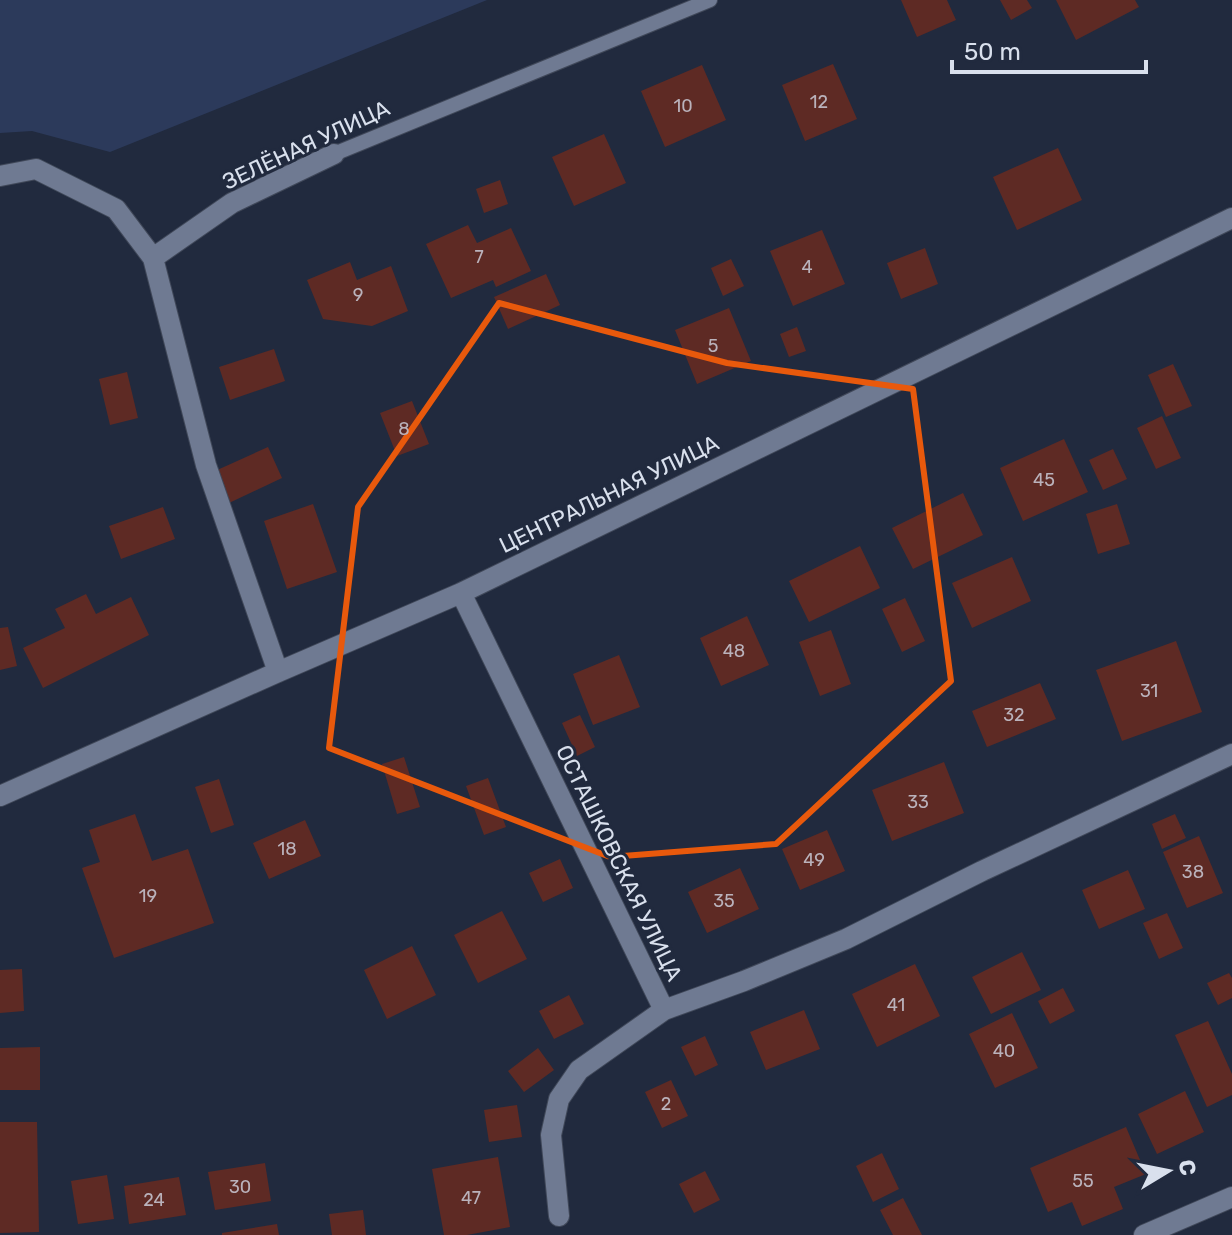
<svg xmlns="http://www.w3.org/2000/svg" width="1232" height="1235" viewBox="0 0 1232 1235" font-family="Rubik,sans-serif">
	<rect width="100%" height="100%" fill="#212a3e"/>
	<path fill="#2c3a5b" d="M 0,0 L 487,0 L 110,152 L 32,131 L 0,133 Z"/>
	<path fill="#5e2a24" d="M 901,0 L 947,0 L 956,20 L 917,37 Z
		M 1000,0 L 1027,0 L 1032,8 L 1011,20 Z
		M 1056,0 L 1135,0 L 1139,7 L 1076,40 Z
		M 833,64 L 857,119 L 805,141 L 782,85 Z
		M 702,65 L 726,120 L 665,147 L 641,91 Z
		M 604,134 L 626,183 L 574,206 L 552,157 Z
		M 1058,148 L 1082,200 L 1017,230 L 993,177 Z
		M 500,180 L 508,204 L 484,213 L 476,189 Z
		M 468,225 L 477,243 L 511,228 L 531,271 L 496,287 L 493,280 L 451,298 L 426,244 Z
		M 822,230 L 845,284 L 793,306 L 770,251 Z
		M 925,248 L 938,284 L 901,299 L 887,263 Z
		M 731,259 L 744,286 L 723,296 L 711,268 Z
		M 350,262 L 357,280 L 391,266 L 408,311 L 372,326 L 323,319 L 307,280 Z
		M 546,274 L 560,305 L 508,329 L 494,297 Z
		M 729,308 L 751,361 L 697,384 L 675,330 Z
		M 797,327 L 806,351 L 789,357 L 780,334 Z
		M 274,349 L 285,381 L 230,400 L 219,367 Z
		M 1173,364 L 1192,406 L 1166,417 L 1148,375 Z
		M 127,372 L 138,418 L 110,425 L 99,379 Z
		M 412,401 L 429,444 L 397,456 L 380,413 Z
		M 1162,416 L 1181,458 L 1156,469 L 1137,428 Z
		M 1064,439 L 1088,492 L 1023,521 L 1000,468 Z
		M 268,447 L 282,478 L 229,503 L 215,471 Z
		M 1113,449 L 1127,479 L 1103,490 L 1089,460 Z
		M 963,493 L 983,535 L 913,569 L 892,528 Z
		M 313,504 L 337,572 L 287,589 L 264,521 Z
		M 1117,504 L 1130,544 L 1098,554 L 1086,514 Z
		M 163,507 L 175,539 L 121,559 L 109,526 Z
		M 860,546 L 880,588 L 809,622 L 789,581 Z
		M 1012,557 L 1031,601 L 972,628 L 952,583 Z
		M 86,594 L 96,614 L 131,597 L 149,635 L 43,688 L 23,648 L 65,628 L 55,609 Z
		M 905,598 L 925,641 L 902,652 L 882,609 Z
		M 747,616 L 769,665 L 721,686 L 700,638 Z
		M 8,627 L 17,666 L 0,670 L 0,628 Z
		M 831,630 L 851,684 L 820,696 L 799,642 Z
		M 1176,641 L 1202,712 L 1122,741 L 1096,670 Z
		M 619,655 L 640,707 L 593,725 L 573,674 Z
		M 1040,683 L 1056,719 L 987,747 L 972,711 Z
		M 580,715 L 595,747 L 577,756 L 562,723 Z
		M 404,757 L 420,807 L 397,814 L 382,764 Z
		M 944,762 L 964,813 L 892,841 L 872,790 Z
		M 488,778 L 506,827 L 484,835 L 466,786 Z
		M 219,779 L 234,825 L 211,833 L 195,787 Z
		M 135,814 L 152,861 L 188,849 L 214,923 L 114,958 L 82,868 L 100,862 L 89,830 Z
		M 1175,814 L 1186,838 L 1162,849 L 1152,824 Z
		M 305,820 L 321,856 L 269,879 L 253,843 Z
		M 827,830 L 845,871 L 800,890 L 782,849 Z
		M 1199,836 L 1223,893 L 1187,908 L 1163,852 Z
		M 560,859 L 573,888 L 543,902 L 529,873 Z
		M 740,868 L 759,909 L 707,933 L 688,892 Z
		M 1128,870 L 1145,909 L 1099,929 L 1082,890 Z
		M 502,911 L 527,959 L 478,983 L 454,935 Z
		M 1167,913 L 1183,948 L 1159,959 L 1143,923 Z
		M 412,946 L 436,995 L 387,1019 L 364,970 Z
		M 1022,952 L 1041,990 L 991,1014 L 972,977 Z
		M 915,964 L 940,1016 L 877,1047 L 852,994 Z
		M 22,969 L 24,1011 L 0,1013 L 0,970 Z
		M 1229,973 L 1232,978 L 1232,998 L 1218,1005 L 1207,983 Z
		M 1063,988 L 1075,1011 L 1050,1024 L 1038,1001 Z
		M 569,995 L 584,1024 L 554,1039 L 539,1011 Z
		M 804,1010 L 820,1049 L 766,1070 L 750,1032 Z
		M 1012,1013 L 1038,1068 L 995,1088 L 969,1034 Z
		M 1208,1021 L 1232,1074 L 1232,1095 L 1207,1107 L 1175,1035 Z
		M 705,1036 L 718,1065 L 695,1076 L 681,1047 Z
		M 40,1047 L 40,1090 L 0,1090 L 0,1048 Z
		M 538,1048 L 554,1070 L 524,1092 L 508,1071 Z
		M 671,1080 L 688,1116 L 662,1128 L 645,1092 Z
		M 1185,1091 L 1204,1132 L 1157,1154 L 1138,1114 Z
		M 517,1105 L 522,1137 L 489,1142 L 484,1110 Z
		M 0,1122 L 37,1122 L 39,1232 L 0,1233 Z
		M 1126,1127 L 1146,1174 L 1114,1187 L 1123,1209 L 1082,1226 L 1072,1202 L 1048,1212 L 1030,1168 Z
		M 882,1153 L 899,1189 L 873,1202 L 856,1166 Z
		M 498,1157 L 510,1227 L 467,1235 L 444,1235 L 432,1169 Z
		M 265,1163 L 271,1201 L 215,1210 L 208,1172 Z
		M 705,1171 L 720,1200 L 694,1213 L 679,1184 Z
		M 107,1175 L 114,1219 L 78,1224 L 71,1181 Z
		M 179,1177 L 186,1215 L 129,1224 L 124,1186 Z
		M 903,1198 L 922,1235 L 893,1235 L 880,1210 Z
		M 363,1210 L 366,1235 L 332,1235 L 329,1214 Z
		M 277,1224 L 279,1235 L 222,1235 L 222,1233 Z"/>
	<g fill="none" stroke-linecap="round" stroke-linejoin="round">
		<g stroke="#404859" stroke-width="16">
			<path id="service" d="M 334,154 L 710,0"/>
		</g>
		<g stroke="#404859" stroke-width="22">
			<path id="minor" d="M 0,176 L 36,169 L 116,209 L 153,258
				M 461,593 L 664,1010 L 579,1070 L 559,1099 L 551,1135 L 559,1216
				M 278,672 L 206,465 L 153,258 L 232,203 L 334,154
				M 0,796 L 278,672 L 461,593 L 1232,218
				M 664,1010 L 744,981 L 846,939 L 982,871 L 1232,754
				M 1144,1235 L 1232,1197"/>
		</g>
		<use href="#service" stroke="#6f7a92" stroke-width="14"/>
		<use href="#minor" stroke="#6f7a92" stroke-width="20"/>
	</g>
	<path fill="none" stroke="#e8590c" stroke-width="6" stroke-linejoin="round" d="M 499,303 L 727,363 L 913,389 L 951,681 L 776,844 L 610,857 L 329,748 L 358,507 Z"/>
	<g text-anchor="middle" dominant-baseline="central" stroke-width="6" stroke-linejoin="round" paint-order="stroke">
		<g font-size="18" fill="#bab2bb">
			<text x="819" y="102">12</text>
			<text x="683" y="106">10</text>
			<text x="479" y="257">7</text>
			<text x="807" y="267">4</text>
			<text x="358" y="295">9</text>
			<text x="713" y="346">5</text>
			<text x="404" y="429">8</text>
			<text x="1044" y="480">45</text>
			<text x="734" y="651">48</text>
			<text x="1149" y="691">31</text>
			<text x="1014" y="715">32</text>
			<text x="918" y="802">33</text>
			<text x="287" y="849">18</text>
			<text x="814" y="860">49</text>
			<text x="1193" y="872">38</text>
			<text x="148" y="896">19</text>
			<text x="724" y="901">35</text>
			<text x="896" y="1005">41</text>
			<text x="1004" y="1051">40</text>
			<text x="666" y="1104">2</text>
			<text x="1083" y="1181">55</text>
			<text x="240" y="1187">30</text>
			<text x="471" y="1198">47</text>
			<text x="154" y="1200">24</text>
		</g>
		<g font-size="22" fill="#d9e0ed" stroke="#212a3e">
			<text transform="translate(306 145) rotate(-25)">ЗЕЛЁНАЯ УЛИЦА</text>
			<text transform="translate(609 494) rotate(-26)">ЦЕНТРАЛЬНАЯ УЛИЦА</text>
			<text transform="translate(619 863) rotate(64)">ОСТАШКОВСКАЯ УЛИЦА</text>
		</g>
	</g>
	<g transform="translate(1168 1171) rotate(80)" stroke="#212a3e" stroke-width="6" paint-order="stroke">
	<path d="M0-6L14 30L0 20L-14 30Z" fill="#d9e0ed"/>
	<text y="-12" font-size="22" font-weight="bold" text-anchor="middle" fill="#d9e0ed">С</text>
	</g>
	<path d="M952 60v12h194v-12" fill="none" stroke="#d9e0ed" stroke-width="4"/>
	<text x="964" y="60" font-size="24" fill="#d9e0ed" stroke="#212a3e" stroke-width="6" paint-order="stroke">50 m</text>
</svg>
